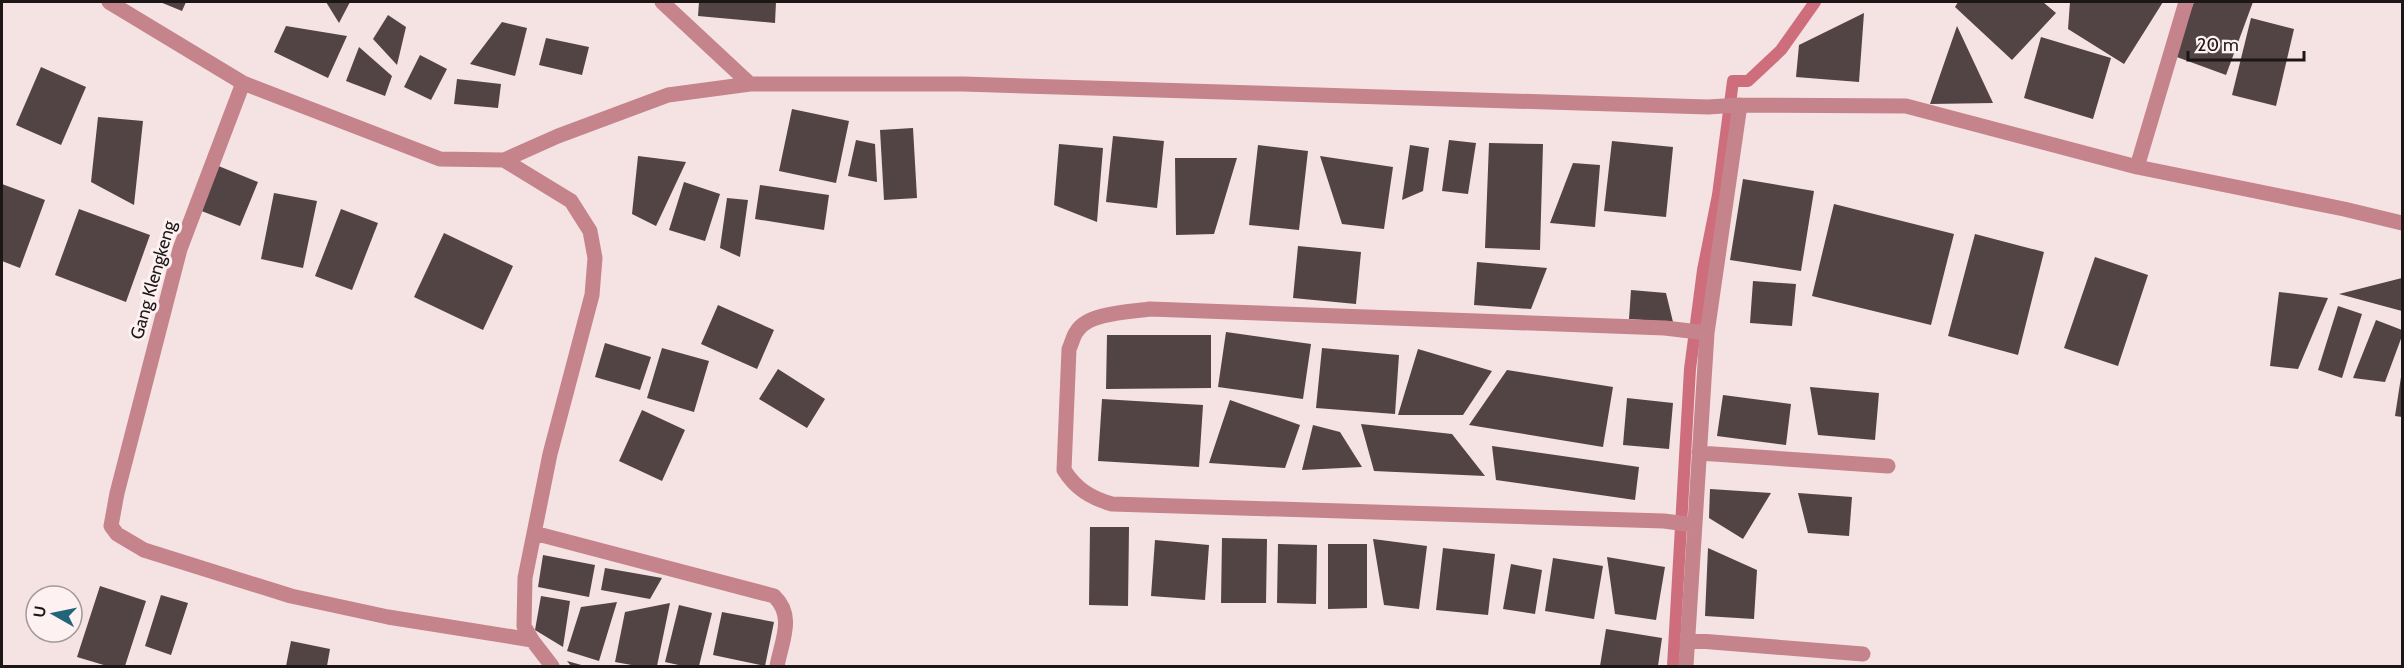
<svg xmlns="http://www.w3.org/2000/svg" width="2404" height="668" viewBox="0 0 2404 668" font-family="Cabin,sans-serif">
	<rect width="100%" height="100%" fill="#f5e2e3"/>
	<g fill="none" stroke-linecap="round" stroke-linejoin="round">
		<path stroke="#ce6e7d" stroke-width="12" d="M 1673,666 L 1690,369 L 1703,270 L 1718,195 L 1733,81 L 1748,81 L 1781,50 L 1815,2"/>
	</g>
	<path fill="#524344" d="M 160,2 L 186,2 L 182,11 Z
		M 326,2 L 350,2 L 339,23 Z
		M 699,2 L 776,2 L 775,23 L 698,16 Z
		M 1958,2 L 2043,2 L 2056,13 L 2012,60 L 1955,7 Z
		M 2070,2 L 2163,2 L 2124,64 L 2068,29 Z
		M 2194,2 L 2253,2 L 2226,75 L 2174,56 Z
		M 1864,13 L 1859,82 L 1796,77 L 1799,45 Z
		M 388,15 L 406,27 L 397,65 L 373,39 Z
		M 2251,18 L 2294,29 L 2276,106 L 2232,95 Z
		M 502,22 L 527,28 L 515,76 L 470,64 Z
		M 286,26 L 347,36 L 328,78 L 274,52 Z
		M 1957,26 L 1993,103 L 1930,104 Z
		M 2041,37 L 2111,58 L 2093,119 L 2024,98 Z
		M 546,38 L 589,47 L 582,75 L 539,65 Z
		M 359,47 L 392,76 L 385,96 L 346,81 Z
		M 420,55 L 447,69 L 431,100 L 404,87 Z
		M 41,67 L 86,87 L 61,145 L 16,125 Z
		M 457,79 L 501,84 L 498,108 L 454,104 Z
		M 792,109 L 849,121 L 836,183 L 779,171 Z
		M 98,117 L 143,121 L 134,205 L 91,182 Z
		M 913,128 L 917,198 L 884,200 L 880,130 Z
		M 1113,136 L 1164,141 L 1157,208 L 1106,202 Z
		M 856,140 L 875,144 L 877,182 L 848,176 Z
		M 1449,140 L 1476,143 L 1468,194 L 1442,191 Z
		M 1612,141 L 1673,147 L 1666,217 L 1604,211 Z
		M 1489,143 L 1543,144 L 1540,250 L 1485,248 Z
		M 1059,144 L 1103,148 L 1097,222 L 1054,205 Z
		M 1258,145 L 1308,151 L 1299,230 L 1249,225 Z
		M 1410,145 L 1429,148 L 1423,191 L 1402,200 Z
		M 638,156 L 686,162 L 656,226 L 632,214 Z
		M 1320,156 L 1393,167 L 1384,229 L 1342,224 Z
		M 1175,158 L 1237,158 L 1214,234 L 1176,235 Z
		M 1573,163 L 1600,165 L 1595,227 L 1550,223 Z
		M 216,165 L 258,182 L 240,226 L 199,210 Z
		M 1743,179 L 1814,191 L 1801,271 L 1730,260 Z
		M 684,182 L 720,194 L 705,241 L 669,230 Z
		M 2,184 L 45,200 L 20,268 L 2,261 Z
		M 760,185 L 829,195 L 824,230 L 755,219 Z
		M 274,193 L 317,201 L 303,268 L 261,259 Z
		M 727,198 L 748,200 L 740,257 L 720,248 Z
		M 1834,204 L 1954,234 L 1931,325 L 1812,296 Z
		M 79,209 L 150,235 L 126,302 L 55,275 Z
		M 341,209 L 378,223 L 352,290 L 315,276 Z
		M 444,233 L 513,266 L 483,330 L 414,297 Z
		M 1975,234 L 2044,252 L 2018,355 L 1948,336 Z
		M 1298,246 L 1361,252 L 1356,304 L 1293,298 Z
		M 2095,257 L 2148,275 L 2118,366 L 2064,348 Z
		M 1477,262 L 1547,268 L 1531,309 L 1474,305 Z
		M 2402,278 L 2402,311 L 2339,294 Z
		M 1753,281 L 1796,284 L 1792,326 L 1750,323 Z
		M 1631,290 L 1666,293 L 1673,322 L 1629,319 Z
		M 2279,292 L 2328,298 L 2298,369 L 2270,366 Z
		M 718,305 L 774,330 L 757,369 L 701,344 Z
		M 2338,306 L 2362,314 L 2342,378 L 2318,370 Z
		M 2376,320 L 2402,330 L 2402,336 L 2385,382 L 2353,378 Z
		M 1226,332 L 1311,344 L 1303,399 L 1218,387 Z
		M 1107,335 L 1211,335 L 1211,388 L 1106,389 Z
		M 605,343 L 651,357 L 640,390 L 595,377 Z
		M 662,348 L 709,361 L 694,412 L 647,398 Z
		M 1322,348 L 1399,355 L 1395,414 L 1316,408 Z
		M 1418,349 L 1492,371 L 1463,415 L 1398,415 Z
		M 778,369 L 825,399 L 807,428 L 759,399 Z
		M 1507,370 L 1613,387 L 1603,447 L 1469,425 Z
		M 2401,377 L 2402,377 L 2402,417 L 2395,416 Z
		M 1810,387 L 1879,393 L 1875,440 L 1818,435 Z
		M 1723,395 L 1791,404 L 1786,445 L 1717,436 Z
		M 1627,398 L 1673,403 L 1669,449 L 1623,445 Z
		M 1102,399 L 1203,405 L 1199,467 L 1098,461 Z
		M 1230,400 L 1300,425 L 1285,468 L 1209,463 Z
		M 642,410 L 685,430 L 662,481 L 619,461 Z
		M 1361,424 L 1452,434 L 1485,476 L 1374,471 Z
		M 1313,425 L 1340,432 L 1362,467 L 1302,470 Z
		M 1492,446 L 1639,467 L 1635,500 L 1496,480 Z
		M 1710,489 L 1771,493 L 1743,539 L 1709,518 Z
		M 1798,493 L 1852,497 L 1849,536 L 1808,533 Z
		M 1090,527 L 1129,527 L 1128,606 L 1089,605 Z
		M 1222,538 L 1267,539 L 1266,603 L 1221,603 Z
		M 1373,539 L 1427,546 L 1419,609 L 1384,605 Z
		M 1155,540 L 1209,545 L 1205,600 L 1151,596 Z
		M 1278,544 L 1317,545 L 1316,604 L 1277,603 Z
		M 1328,544 L 1367,544 L 1367,608 L 1328,609 Z
		M 1443,548 L 1495,554 L 1488,615 L 1436,610 Z
		M 1708,548 L 1757,570 L 1754,619 L 1705,616 Z
		M 543,555 L 595,565 L 589,597 L 538,587 Z
		M 1607,557 L 1665,567 L 1656,620 L 1615,614 Z
		M 1553,558 L 1603,566 L 1594,619 L 1545,611 Z
		M 1511,564 L 1542,570 L 1535,614 L 1503,609 Z
		M 605,568 L 662,578 L 650,599 L 601,590 Z
		M 100,586 L 146,601 L 125,666 L 107,666 L 77,657 Z
		M 161,595 L 188,603 L 171,655 L 145,646 Z
		M 541,596 L 570,601 L 563,647 L 535,630 Z
		M 617,602 L 599,661 L 567,651 L 581,607 Z
		M 670,603 L 657,666 L 637,666 L 615,662 L 625,612 Z
		M 679,605 L 712,613 L 699,666 L 683,666 L 665,662 Z
		M 722,612 L 774,622 L 765,666 L 713,655 Z
		M 1606,629 L 1662,638 L 1658,666 L 1600,666 Z
		M 291,641 L 330,649 L 327,666 L 286,666 Z
		M 567,661 L 585,666 L 571,666 Z"/>
	<g fill="none" stroke-linecap="round" stroke-linejoin="round">
		<path stroke="#c5838b" stroke-width="15" d="M 109,2 L 243,83 L 440,159 L 504,160 L 558,136 L 668,95 L 750,84 L 963,84 L 1708,107 L 1740,105 L 1906,106 L 2137,167 L 2344,209 L 2402,223
			M 662,2 L 750,84
			M 243,83 L 180,249 L 117,493 L 111,526 L 117,534 L 144,550 L 291,596 L 388,617 L 532,640
			M 504,160 L 571,201 L 590,231 L 595,258 L 592,295 L 550,454 L 525,578 L 524,626 L 532,640 L 552,666
			M 2137,167 L 2186,2
			M 1699,453 L 1888,466
			M 1694,525 L 1664,521 L 1112,504 C 1091,498 1076,489 1064,470 L 1069,349 C 1072,343 1073,336 1077,331 C 1088,313 1130,312 1150,309 L 1665,328 L 1707,333
			M 534,533 L 774,596 C 795,616 782,640 777,666
			M 1687,640 L 1863,654
			M 1686,666 L 1707,333 L 1740,105"/>
	</g>
	<g text-anchor="middle" dominant-baseline="central" stroke-width="6" stroke-linejoin="round" paint-order="stroke">
		<g font-size="18" fill="#1d1617" stroke="#fdf1f2">
			<text transform="translate(153 280) rotate(-74)">Gang Klengkeng</text>
		</g>
	</g>
	<rect width="2404" height="668" fill="none" stroke="#1d1617" stroke-width="6"/>
	<g transform="translate(54 614) rotate(279)"><circle r="28" fill="#fdf1f2" stroke="#a3999a" stroke-width="1.5"/>
	<path d="M0-4.5L10 22L0 15L-10 22Z" fill="#236578"/>
	<text y="-9" font-size="16" font-weight="bold" text-anchor="middle" fill="#1d1617">U</text>
	</g>
	<path d="M2188 51v9h116v-9" fill="none" stroke="#1d1617" stroke-width="3"/>
	<text x="2197" y="51" font-size="18" fill="#1d1617" stroke="#fdf1f2" stroke-width="4.5" paint-order="stroke">20 m</text>
</svg>
